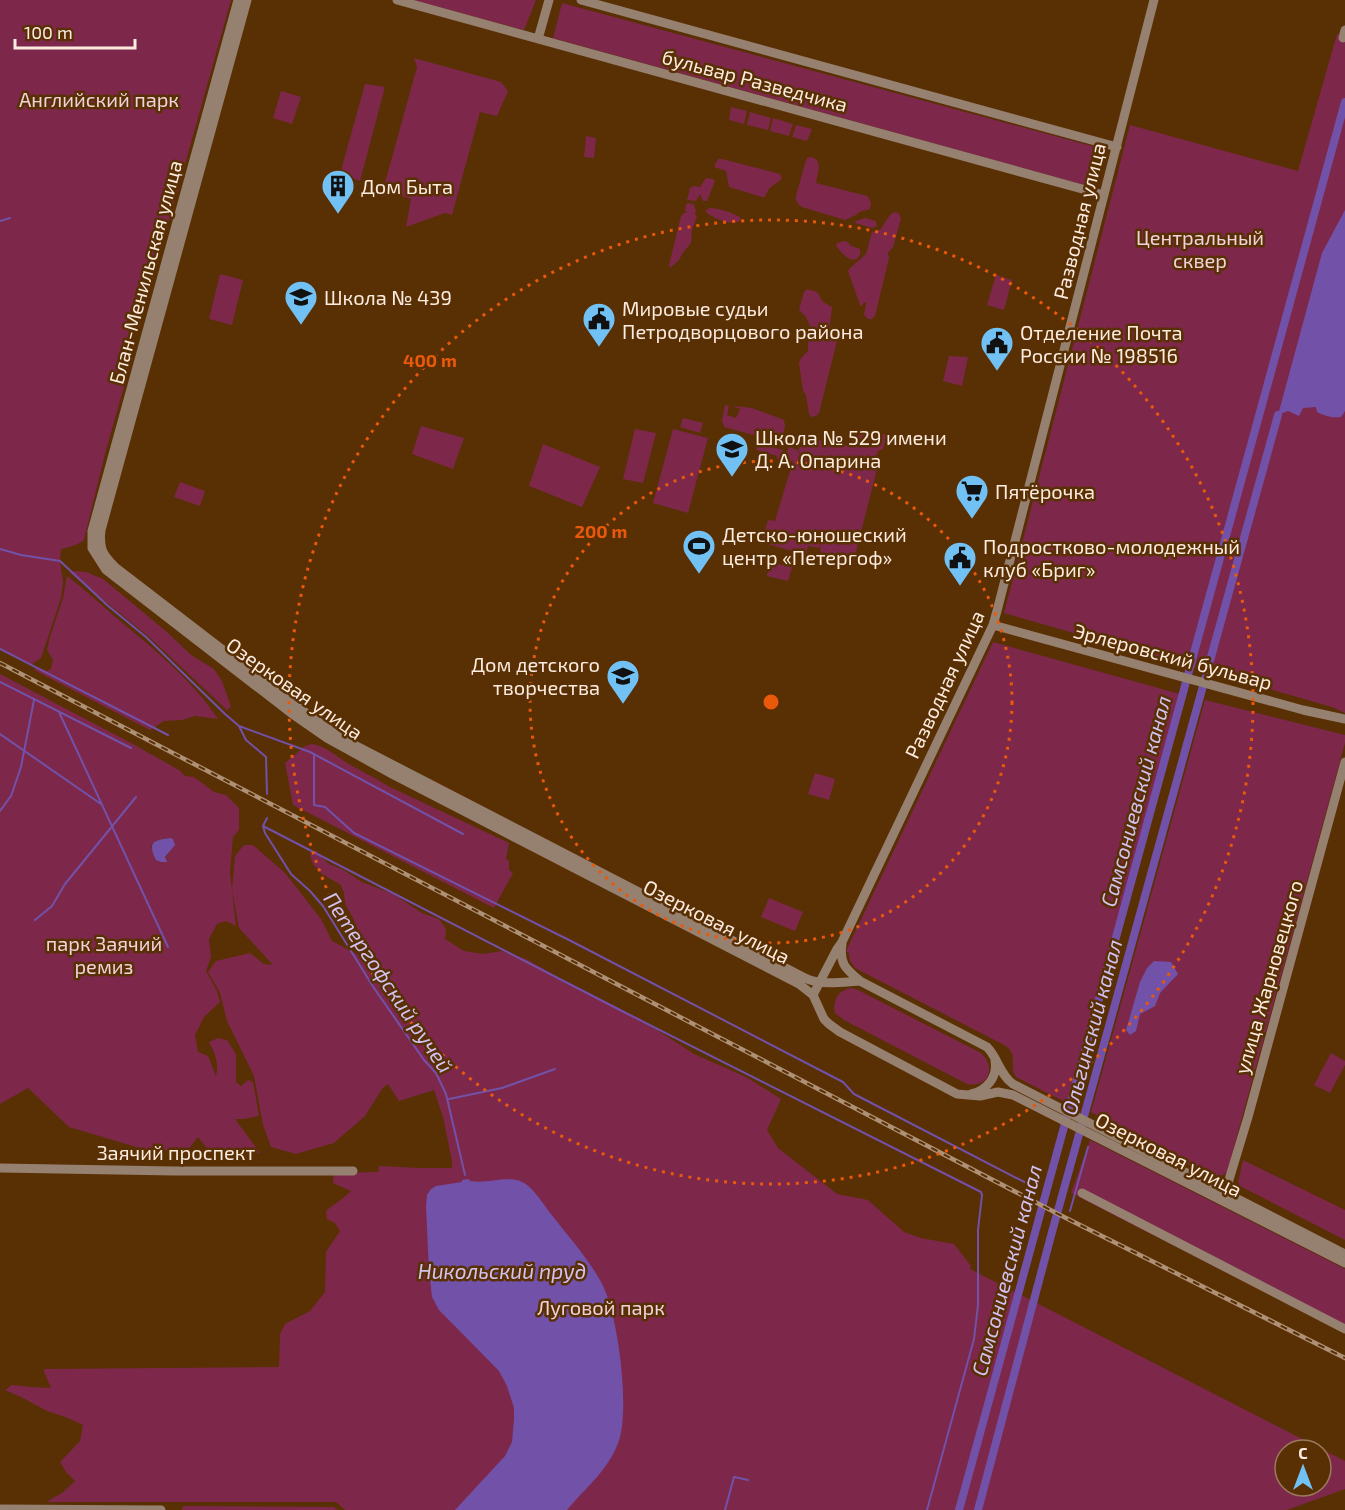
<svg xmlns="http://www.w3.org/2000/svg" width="1345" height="1510" viewBox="0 0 1345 1510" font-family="'Exo 2',sans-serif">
	<rect width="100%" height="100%" fill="#592f04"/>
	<path fill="#7d284a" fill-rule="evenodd" d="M 0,0 L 231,0 L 138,332 L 134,332 L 132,342 L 136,344 L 105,454 L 84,540 C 78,545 70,547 61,549 L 60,561 L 63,582 L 61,598 L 41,658 L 31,665 L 0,649 Z
		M 413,0 L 536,0 L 524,30 Z
		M 562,3 L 1099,148 L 1088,186 L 553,38 Z
		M 1337,34 L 1345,36 L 1345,713 L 1332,707 L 1004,613 L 1130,125 L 1298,171 Z
		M 414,58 L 501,82 L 508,91 L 497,116 L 480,112 L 452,215 L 445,213 L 406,227 L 411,199 L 395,194 L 381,197 L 417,67 Z
		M 365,84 L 385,87 L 360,181 L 340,174 Z
		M 281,91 L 301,97 L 292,124 L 273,118 Z
		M 731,107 L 747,111 L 744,124 L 729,120 Z
		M 750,112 L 771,118 L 768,130 L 747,125 Z
		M 773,118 L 793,124 L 789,136 L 770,131 Z
		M 796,125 L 812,129 L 807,141 L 792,137 Z
		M 586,136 L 596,138 L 594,158 L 584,157 Z
		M 811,157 C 824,160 817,173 816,183 L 867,196 L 871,202 L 870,209 L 859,212 L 856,215 L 845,220 L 802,207 C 798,204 795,201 796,196 L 805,163 L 807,158 Z
		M 718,159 L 722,159 L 780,174 L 782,178 C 775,187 770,183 765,197 L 762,197 L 729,187 L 726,171 L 714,167 Z
		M 706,178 L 713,179 L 715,181 L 707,201 L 703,201 L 700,194 L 696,201 L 687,200 L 690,188 L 694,186 L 700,187 Z
		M 689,203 L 694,205 L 696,211 L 695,214 L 697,216 L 692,230 L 691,243 L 682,254 L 679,260 L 670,268 L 669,265 L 681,216 L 684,213 L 687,213 L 685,210 L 686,204 Z
		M 709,208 C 716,207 734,213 740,217 L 741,219 C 740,220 739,222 737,222 C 729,225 711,217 706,212 L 706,210 Z
		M 894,212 L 899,213 L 901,219 L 893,247 L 888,253 L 889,258 L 875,316 L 872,319 L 868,319 L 864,315 L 866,303 L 864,302 L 862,306 L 860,305 L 848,271 L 850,268 L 866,254 L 872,232 L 880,230 L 890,215 Z
		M 865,218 L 876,221 L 877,226 L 872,228 L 855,223 L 856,221 Z
		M 844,241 L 848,242 L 851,246 L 860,249 L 860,255 L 857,259 C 848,262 842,253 836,246 L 837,243 Z
		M 220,274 L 243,280 L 232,325 L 209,319 Z
		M 996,275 L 1012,280 L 1004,310 L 987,305 Z
		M 807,289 L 817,292 L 823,302 L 832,307 L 829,331 L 837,341 L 819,413 L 816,416 L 812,417 L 809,414 L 806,395 L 803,391 L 799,363 L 801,358 L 808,351 L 808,338 L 811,329 L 806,317 L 799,310 L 804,292 Z
		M 949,356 L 968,357 L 962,386 L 943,381 Z
		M 725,405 L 729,406 L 727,415 L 736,418 L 740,409 L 733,406 L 752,408 L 784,420 L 785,426 L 782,443 L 724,427 L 722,420 Z
		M 683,418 L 703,423 L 700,433 L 680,427 Z
		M 421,426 L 464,438 L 453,469 L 412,454 Z
		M 635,429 L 656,433 L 643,483 L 623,479 Z
		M 673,429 L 708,438 L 688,513 L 653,503 Z
		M 853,434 L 887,434 L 883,449 L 878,451 L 875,462 L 878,465 L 852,568 L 821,560 L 820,543 L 819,548 L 808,546 L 806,555 L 764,543 L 763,538 L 768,520 L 775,521 L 793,461 L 785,458 L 789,446 L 797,450 L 809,466 L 798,450 L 807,438 L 850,446 Z
		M 758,443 L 783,450 L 780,460 L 777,459 L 777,456 L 756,450 Z
		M 543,444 L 600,467 L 582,507 L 529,486 Z
		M 180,482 L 205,491 L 200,506 L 174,497 Z
		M 770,562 L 792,567 L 788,581 L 767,576 Z
		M 74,571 L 86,572 L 103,579 L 167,632 L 191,655 L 214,669 L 222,681 L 231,707 L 227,710 L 148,636 L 70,573 Z
		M 67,576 C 83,588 98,602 113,615 C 150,646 192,679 218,719 L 195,716 L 182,720 L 164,721 L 150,730 L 34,670 L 37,667 L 47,671 L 51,669 L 53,660 L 47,650 L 50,637 L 63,598 Z
		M 993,642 L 1180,694 L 1069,1104 L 1016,1077 C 1008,1066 1019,1056 1006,1046 L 855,968 L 850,961 L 849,953 L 846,951 Z
		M 0,674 L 131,743 L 179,770 L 185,776 L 194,777 L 214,792 L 226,795 L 239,808 L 239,830 L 233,837 L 230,873 L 236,926 L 226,921 L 217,924 L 209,939 L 211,957 L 206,971 L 217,991 L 220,1002 L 204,1017 L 195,1035 L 198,1052 L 208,1056 L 216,1076 C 219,1064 215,1053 209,1042 L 218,1038 L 227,1040 L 236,1054 L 236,1082 L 241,1086 L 248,1080 L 253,1082 L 259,1116 L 244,1119 L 235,1119 L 260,1153 L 210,1152 L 198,1137 L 186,1152 L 143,1149 L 69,1127 L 28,1088 L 0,1104 ZM 171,838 L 173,839 L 174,845 L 165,858 L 151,848 C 153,838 163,839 171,838 Z
		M 1205,700 L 1345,735 L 1345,743 L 1227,1172 L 1217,1179 L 1213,1178 L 1091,1112 Z
		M 312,744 C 326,746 337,757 349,764 C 363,772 377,779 390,787 L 509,843 L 506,859 L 509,861 L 509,870 L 513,873 L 494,908 L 293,805 L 285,763 L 305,746 Z
		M 815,773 L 835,779 L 829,800 L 808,794 Z
		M 244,845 L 253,845 L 285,873 L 321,919 L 332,941 L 376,964 L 364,945 L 353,918 L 345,904 L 344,893 L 341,885 L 322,874 L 313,864 L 310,856 L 311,852 L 317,851 L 320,856 L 329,864 L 342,869 L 362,882 L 393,894 L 422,913 L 439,919 L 446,929 L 445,939 L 464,951 L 483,954 L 502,951 L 526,959 L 554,975 L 642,1020 L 694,1054 L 746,1077 L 781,1099 L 767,1130 L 778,1148 L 837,1194 L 868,1200 L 904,1232 L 921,1238 L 954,1244 L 971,1266 L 970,1269 L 1345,1461 L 1345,1489 L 1287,1510 L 345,1510 L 336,1502 L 46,1502 L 62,1493 L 75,1481 L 66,1472 L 60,1462 L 80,1441 L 83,1425 L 68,1418 L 47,1411 L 23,1398 L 5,1390 L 12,1385 L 31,1387 L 51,1388 L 44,1372 L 44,1369 L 279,1367 L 280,1334 L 285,1324 L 310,1311 L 325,1292 L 326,1252 L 340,1231 L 335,1223 L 327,1219 L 326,1211 C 334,1204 343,1199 351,1191 L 333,1183 L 334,1173 L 378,1172 L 379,1166 L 419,1168 L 452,1168 L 452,1161 L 443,1117 L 434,1090 L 399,1101 L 388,1084 L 382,1089 L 365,1116 L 334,1143 L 296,1154 L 271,1147 L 263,1125 L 254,1076 L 227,1021 L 220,993 L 208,972 L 216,961 L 250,953 L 264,964 L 273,965 L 239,928 L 232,890 L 235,856 ZM 1285,1450 L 1321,1450 L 1321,1486 L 1285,1486 Z
		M 769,898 L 803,912 L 795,931 L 761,917 Z
		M 852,988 L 858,990 L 981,1053 C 997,1068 988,1088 967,1084 L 844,1020 L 835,1013 C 832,1000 839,989 852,988 Z
		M 1331,1053 L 1345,1061 L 1345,1065 L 1330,1093 L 1314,1085 Z
		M 1090,1140 L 1345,1269 L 1345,1333 L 1071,1193 Z
		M 1243,1160 L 1345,1210 L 1345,1240 L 1240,1186 L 1238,1182 Z
		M 183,1506 L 334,1507 L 338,1510 L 182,1510 Z"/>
	<path fill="#7251a9" d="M 1345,210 L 1345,411 L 1341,417 C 1331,418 1325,416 1317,412 L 1316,407 L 1303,408 L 1299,416 L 1288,411 L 1278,415 L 1322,253 Z
		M 171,838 L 173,839 L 175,845 L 165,857 L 167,862 L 161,862 L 156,860 C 147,842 153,840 171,838 Z
		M 1154,961 L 1171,962 L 1178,974 L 1160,993 L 1155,1006 L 1140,1014 L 1136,1031 L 1130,1035 L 1126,1030 L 1140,982 L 1147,968 Z
		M 469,1179 L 470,1181 C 487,1184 506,1176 520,1181 C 532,1185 544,1205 551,1214 C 568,1236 586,1256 600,1280 C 618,1310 629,1403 620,1437 C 612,1467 586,1487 567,1510 L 455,1510 L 505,1456 L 512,1442 L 514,1419 L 514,1408 L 507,1386 L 499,1371 L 439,1310 L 432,1297 L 429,1270 L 426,1206 L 427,1195 L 431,1189 L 436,1186 L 462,1182 L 462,1180 Z"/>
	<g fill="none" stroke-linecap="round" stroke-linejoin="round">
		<path stroke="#7251a9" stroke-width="2" d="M 0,221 L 10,218
			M 0,549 L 21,555 L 60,561 L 107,605 L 146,637 L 225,714 L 239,726 L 246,740 L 266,757 L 267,794
			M 0,649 L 168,735
			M 0,682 L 131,748
			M 59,712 L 168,947
			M 239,726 L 310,752 L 463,834
			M 0,734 L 101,804
			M 314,754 L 314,805 L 325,807 L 354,833 L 571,941 L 843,1082 L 854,1094 L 1032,1186
			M 0,811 L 11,796 L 21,767 L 34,700
			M 267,818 L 263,826 L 265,833 L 291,874 L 310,891 L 323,906 L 374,988 L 424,1060 L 436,1073 L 446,1094 L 465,1175
			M 263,826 L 620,1010 L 981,1192 L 982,1195 L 978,1230 L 978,1305 L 974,1339 L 927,1510
			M 35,920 L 52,906 L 65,884 L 136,797
			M 449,1099 L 502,1088 L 555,1069
			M 1070,1211 L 1088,1147
			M 725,1510 L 734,1477 L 748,1480"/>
		<path stroke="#7251a9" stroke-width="8" d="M 959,1510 L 1345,102
			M 978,1510 L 1052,1232 L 1278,415"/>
		<path stroke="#968070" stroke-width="9" d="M 238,0 L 92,531 L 92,548 L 106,570 L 291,713 L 327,738 L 392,774 L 799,984 L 813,995 L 824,1019 L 829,1024 L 840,1032 L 957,1094 L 980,1096 L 998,1092 L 1013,1095 L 1345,1263
			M 247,0 L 101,530 C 99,548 102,554 115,567 L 284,697 L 339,737 L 805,978 C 821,986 843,982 860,981
			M 397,0 L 1104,195
			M 581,0 L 1117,147
			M 1343,38 L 1345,30
			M 538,39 L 549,0
			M 993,625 L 1303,710 L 1345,719
			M 842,944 C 839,964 846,969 860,981 L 987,1047 C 998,1058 1000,1075 1013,1084 L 1345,1254
			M 813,995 L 837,949 L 842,942 L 993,625 L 997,611 L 1154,0
			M 971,1094 C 986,1091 998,1077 995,1061
			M 0,1168 L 174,1171 L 353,1171
			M 1082,1193 L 1345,1329
			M 1222,1198 L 1228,1183 L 1248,1117 L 1345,762
			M 0,1509 L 161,1510"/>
		<g stroke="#ad9075" stroke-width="4.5">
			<path id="rail" d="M 0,663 L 1062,1216 L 1345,1358"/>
		</g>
		<use href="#rail" stroke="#592f04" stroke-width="2" stroke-dasharray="7" stroke-linecap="butt"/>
	</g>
	<g fill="none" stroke="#e8590c" stroke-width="3" stroke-dasharray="3 6">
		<circle cx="771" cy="702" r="241"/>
		<circle cx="771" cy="702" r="482"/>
	</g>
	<defs>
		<g id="building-pin" transform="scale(1.725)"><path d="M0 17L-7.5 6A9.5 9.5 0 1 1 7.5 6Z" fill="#72c1f5" stroke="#592f04"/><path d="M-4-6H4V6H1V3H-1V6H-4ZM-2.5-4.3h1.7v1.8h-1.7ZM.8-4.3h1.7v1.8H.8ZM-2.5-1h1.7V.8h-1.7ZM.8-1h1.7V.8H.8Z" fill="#111"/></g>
		<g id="school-pin" transform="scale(1.725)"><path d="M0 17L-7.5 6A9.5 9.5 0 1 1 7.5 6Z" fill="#72c1f5" stroke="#592f04"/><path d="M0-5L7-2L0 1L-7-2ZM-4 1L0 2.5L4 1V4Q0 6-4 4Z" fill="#111"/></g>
		<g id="civic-pin" transform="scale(1.725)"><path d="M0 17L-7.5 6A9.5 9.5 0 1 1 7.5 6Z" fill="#72c1f5" stroke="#592f04"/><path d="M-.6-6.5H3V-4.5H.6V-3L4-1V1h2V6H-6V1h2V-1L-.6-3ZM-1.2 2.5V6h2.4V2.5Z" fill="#111"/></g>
		<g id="supermarket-pin" transform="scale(1.725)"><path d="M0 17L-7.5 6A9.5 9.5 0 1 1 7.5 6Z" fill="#72c1f5" stroke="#592f04"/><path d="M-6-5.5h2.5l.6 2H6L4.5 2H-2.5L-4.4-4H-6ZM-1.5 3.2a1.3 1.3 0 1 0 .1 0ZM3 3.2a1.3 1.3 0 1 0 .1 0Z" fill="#111"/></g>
		<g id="stadium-pin" transform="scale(1.725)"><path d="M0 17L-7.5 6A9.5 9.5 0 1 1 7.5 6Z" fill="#72c1f5" stroke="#592f04"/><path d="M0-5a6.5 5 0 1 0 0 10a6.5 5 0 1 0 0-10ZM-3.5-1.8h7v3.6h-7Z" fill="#111"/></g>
	</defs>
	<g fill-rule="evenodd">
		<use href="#building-pin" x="338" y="186"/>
		<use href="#school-pin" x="301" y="297"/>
		<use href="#civic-pin" x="599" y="319"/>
		<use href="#civic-pin" x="997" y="343"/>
		<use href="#school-pin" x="732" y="449"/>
		<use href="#supermarket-pin" x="972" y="491"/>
		<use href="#stadium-pin" x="699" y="546"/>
		<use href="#civic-pin" x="960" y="558"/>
		<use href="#school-pin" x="623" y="676"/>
	</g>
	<g text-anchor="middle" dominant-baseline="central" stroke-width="5" stroke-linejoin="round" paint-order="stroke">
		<g font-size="20" fill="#fcebdf" stroke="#592f04">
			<text transform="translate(755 80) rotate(15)">бульвар Разведчика</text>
			<text transform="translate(1079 221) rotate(-76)">Разводная улица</text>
			<text transform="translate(145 272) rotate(-75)">Блан-Менильская улица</text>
			<text transform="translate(1173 656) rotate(15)">Эрлеровский бульвар</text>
			<text transform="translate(944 684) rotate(-65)">Разводная улица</text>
			<text transform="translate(295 688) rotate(35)">Озерковая улица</text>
			<text transform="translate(717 921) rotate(27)">Озерковая улица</text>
			<text transform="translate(1268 977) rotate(-74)">улица Жарновецкого</text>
			<text x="176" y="1152">Заячий проспект</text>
			<text transform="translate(1169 1154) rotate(27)">Озерковая улица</text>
		</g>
		<g font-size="20" fill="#efd3db" stroke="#592f04">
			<text x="99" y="99">Английский парк</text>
			<text x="1200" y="237">Центральный<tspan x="1200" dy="23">сквер</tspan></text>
			<text x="104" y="943">парк Заячий<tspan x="104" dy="23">ремиз</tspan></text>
			<text x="601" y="1307">Луговой парк</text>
		</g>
		<g font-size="20" fill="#fcebdf" stroke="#592f04" text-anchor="start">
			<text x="361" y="186">Дом Быта</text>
			<text x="324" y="297">Школа № 439</text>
			<text x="622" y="308">Мировые судьи<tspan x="622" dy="23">Петродворцового района</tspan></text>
			<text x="1020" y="332">Отделение Почта<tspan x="1020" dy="23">России № 198516</tspan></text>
			<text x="755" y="437">Школа № 529 имени<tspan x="755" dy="23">Д. А. Опарина</tspan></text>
			<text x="995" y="491">Пятёрочка</text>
			<text x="722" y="534">Детско-юношеский<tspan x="722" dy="23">центр «Петергоф»</tspan></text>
			<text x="983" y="546">Подростково-молодежный<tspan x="983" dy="23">клуб «Бриг»</tspan></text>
			<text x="600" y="664" text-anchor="end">Дом детского<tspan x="600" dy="23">творчества</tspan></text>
		</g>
		<g font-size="21" font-style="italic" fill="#d1c2f1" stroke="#592f04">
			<text transform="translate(1135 801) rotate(-75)">Самсониевский канал</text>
			<text transform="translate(389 982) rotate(56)">Петергофский ручей</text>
			<text transform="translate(1091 1027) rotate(-75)">Ольгинский канал</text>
			<text x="502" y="1270">Никольский пруд</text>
			<text transform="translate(1006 1270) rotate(-75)">Самсониевский канал</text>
		</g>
	</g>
	<circle cx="771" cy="702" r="9" fill="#e8590c" stroke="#592f04" stroke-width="3"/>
	<g font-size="18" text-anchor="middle" font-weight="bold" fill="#e8590c" stroke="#592f04" stroke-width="5" stroke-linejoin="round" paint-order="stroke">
		<text x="430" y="367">400 m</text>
		<text x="601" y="538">200 m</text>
	</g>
	<g transform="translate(1303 1468)"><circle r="28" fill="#592f04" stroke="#9a7a5c" stroke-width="1.5"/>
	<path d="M0-4.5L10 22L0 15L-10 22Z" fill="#72c1f5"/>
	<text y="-9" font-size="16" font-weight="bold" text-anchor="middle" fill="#fcebdf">С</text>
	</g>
	<path d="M15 39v9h120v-9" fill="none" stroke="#fcebdf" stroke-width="3"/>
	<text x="24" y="39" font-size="18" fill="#fcebdf" stroke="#592f04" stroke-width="4.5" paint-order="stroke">100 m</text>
</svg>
